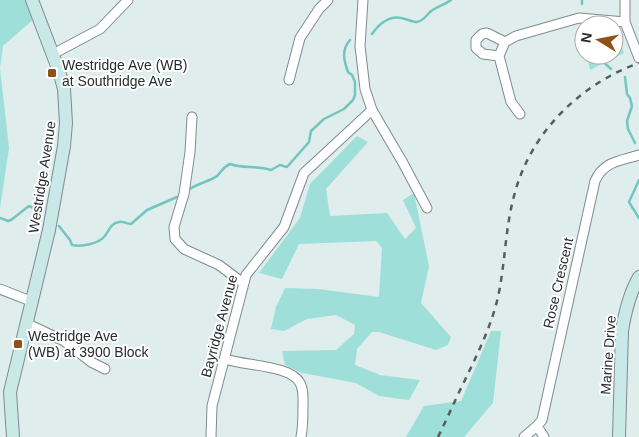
<svg xmlns="http://www.w3.org/2000/svg" width="639" height="437" viewBox="0 0 639 437" font-family="Helvetica,sans-serif">
	<rect width="100%" height="100%" fill="#dfedec"/>
	<path fill="#9fdfda" d="M 0,0 L 30,0 L 35,18 L 3,46 L 0,68 L 9,148 L 0,208 Z
		M 614,29 L 624,53 L 590,70 L 587,55 L 614,55 Z
		M 357,136 L 368,142 L 326,189 L 330,216 L 387,213 L 405,239 L 416,228 L 403,200 L 414,193 L 429,266 L 421,303 L 451,337 L 448,345 L 436,350 L 379,332 L 372,332 L 357,349 L 355,365 L 380,375 L 420,380 L 409,400 L 379,396 L 356,383 L 302,373 L 285,365 L 282,351 L 336,350 L 354,334 L 355,325 L 336,315 L 307,319 L 284,331 L 271,329 L 276,307 L 285,288 L 318,289 L 379,297 L 382,248 L 376,241 L 299,244 L 282,279 L 259,273 L 300,218 L 310,184 Z
		M 491,331 L 501,331 L 493,403 L 464,437 L 406,437 L 424,406 L 461,401 Z"/>
	<g fill="none" stroke-linecap="round" stroke-linejoin="round">
		<path stroke="#74c5c0" stroke-width="2.5" d="M 582,0 L 582,4
			M 372,34 C 378,25 389,15 401,18 C 407,19 412,22 417,22 C 423,21 426,16 430,12 C 436,7 444,5 451,0
			M 596,55 L 611,69
			M 625,77 L 627,94 L 630,98 L 632,106 L 627,121 L 628,129 L 635,143
			M 639,180 L 629,202 L 639,218
			M 190,189 C 198,183 211,181 217,176 C 222,171 223,167 230,164 C 243,169 257,165 271,170 L 280,165 L 287,167 L 309,142 L 311,131 L 324,119 L 344,109 L 353,100 L 355,95 L 355,82 L 352,75 L 348,72 C 344,61 341,50 350,40
			M 0,218 L 8,221 L 11,220 L 29,206 L 42,212
			M 59,226 L 70,240 L 72,245 C 82,247 98,244 105,236 C 109,230 111,223 119,222 C 123,221 127,224 131,224 L 147,210 L 177,197"/>
		<g stroke="#7f8c8b" stroke-width="11">
			<path id="street" d="M 625,0 L 625,22 L 639,58
				M 53,54 L 100,29 L 128,0
				M 499,56 L 483,54 L 476,48 L 476,40 L 482,34 L 487,33 L 505,42
				M 289,80 L 300,38 L 319,9 L 328,0
				M 372,110 L 403,163 L 427,208
				M 520,114 L 511,102 L 499,56 L 505,42 L 516,36 L 579,18 L 625,22
				M 192,117 L 190,152 L 184,194 L 174,227 L 175,239 L 184,249 L 219,265 L 243,283
				M 0,289 L 33,302
				M 28,324 L 64,341 L 91,362 L 105,369
				M 225,359 C 245,366 291,365 300,383 C 304,390 303,399 303,406 C 303,416 303,427 301,437
				M 537,426 L 544,437
				M 211,437 L 212,406 L 246,275 L 284,227 L 304,173 L 372,110 L 365,89 L 360,46 L 363,0
				M 524,437 L 537,426 L 542,420 L 595,181 C 604,161 620,161 639,155"/>
		</g>
		<g stroke="#7f8c8b" stroke-width="14">
			<path id="secondary" d="M 13,437 L 10,392 L 49,230 L 64,146 L 66,123 L 64,89 L 59,71 L 32,0
				M 619,437 L 622,331 C 625,312 629,294 639,277"/>
		</g>
		<use href="#street" stroke="#fff" stroke-width="9"/>
		<use href="#secondary" stroke="#c8e9e7" stroke-width="12"/>
		<path stroke="#565e5d" stroke-width="2.5" stroke-dasharray="6 6" stroke-linecap="butt" d="M 438,437 C 447,419 455,400 464,382 C 477,355 491,327 498,297 C 505,265 505,232 513,200 C 528,135 578,85 639,63"/>
	</g>
	<g fill="#8f5116" stroke="#fff" stroke-width="2">
		<rect x="47" y="68" width="10" height="10" rx="2.5"/>
		<rect x="13" y="339" width="10" height="10" rx="2.5"/>
	</g>
	<g text-anchor="middle" dominant-baseline="central" stroke-width="4" stroke-linejoin="round" paint-order="stroke">
		<g font-size="14" fill="#272d2c" stroke="#fff" text-anchor="start">
			<text x="62" y="65">Westridge Ave (WB)<tspan x="62" dy="16">at Southridge Ave</tspan></text>
			<text x="28" y="336">Westridge Ave<tspan x="28" dy="16">(WB) at 3900 Block</tspan></text>
		</g>
		<g font-size="14" fill="#272d2c" stroke="#fff">
			<text transform="translate(42 177) rotate(-81)">Westridge Avenue</text>
			<text transform="translate(558 283) rotate(-77)">Rose Crescent</text>
			<text transform="translate(219 326) rotate(-75)">Bayridge Avenue</text>
			<text transform="translate(608 355) rotate(-86)">Marine Drive</text>
		</g>
	</g>
	<g transform="translate(599 40) rotate(280)"><circle r="24" fill="#ffffff" stroke="#a9abab"/>
	<path d="M0-4L9 19L0 12L-9 19Z" fill="#8f5116"/>
	<text y="-8" font-size="14" font-weight="bold" text-anchor="middle" fill="#272d2c">N</text>
	</g>
</svg>
